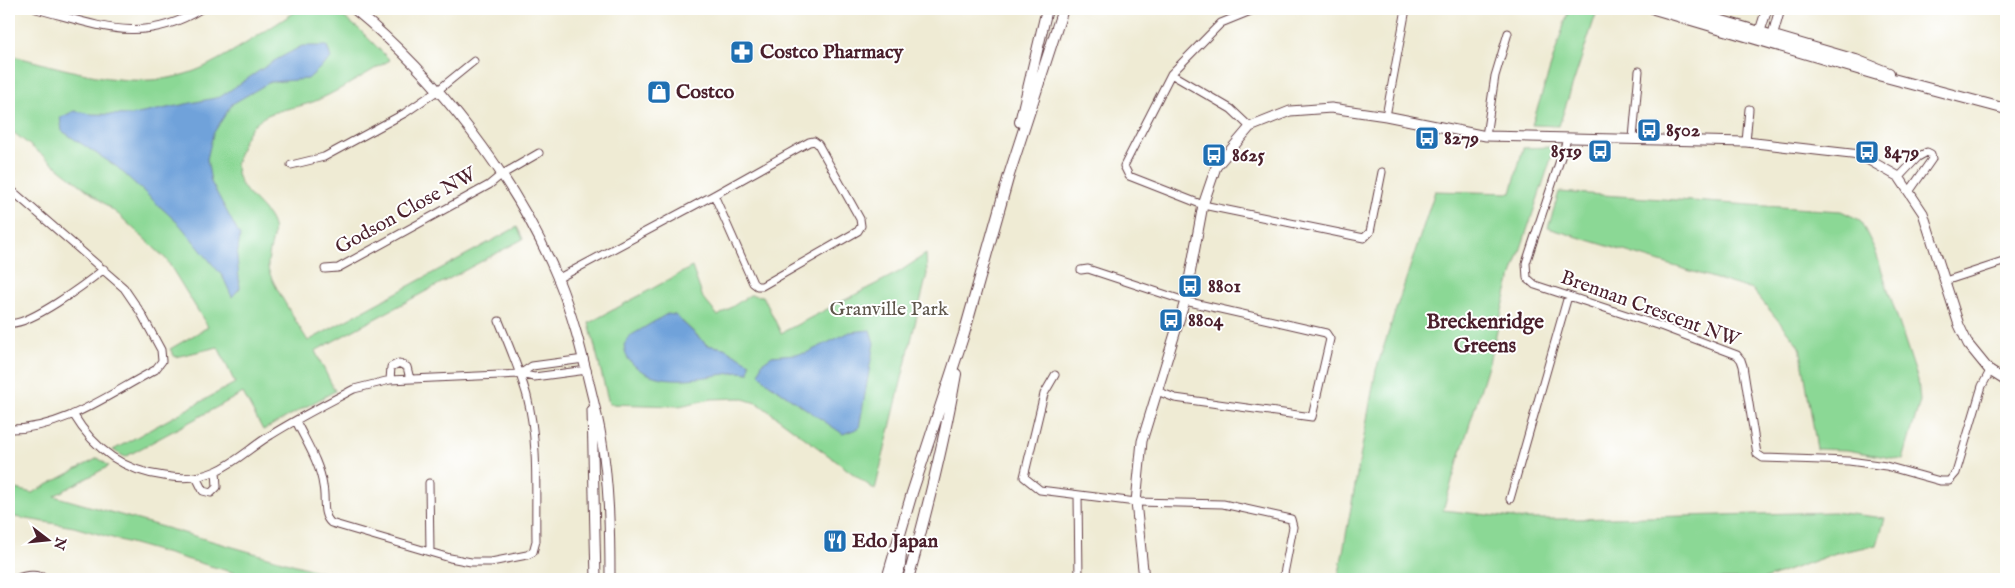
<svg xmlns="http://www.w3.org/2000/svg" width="2015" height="588" viewBox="0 0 2015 588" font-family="'IM FELL English',serif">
	<rect width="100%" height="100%" fill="#fff"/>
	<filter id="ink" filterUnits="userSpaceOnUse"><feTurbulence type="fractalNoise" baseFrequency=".02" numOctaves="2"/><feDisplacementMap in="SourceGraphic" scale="10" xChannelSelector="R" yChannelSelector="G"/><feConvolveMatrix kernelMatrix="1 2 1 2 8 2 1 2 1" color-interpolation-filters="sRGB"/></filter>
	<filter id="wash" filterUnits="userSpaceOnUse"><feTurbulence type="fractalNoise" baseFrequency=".0096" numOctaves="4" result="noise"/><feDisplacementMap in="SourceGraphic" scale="20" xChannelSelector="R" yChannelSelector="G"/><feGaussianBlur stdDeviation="1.12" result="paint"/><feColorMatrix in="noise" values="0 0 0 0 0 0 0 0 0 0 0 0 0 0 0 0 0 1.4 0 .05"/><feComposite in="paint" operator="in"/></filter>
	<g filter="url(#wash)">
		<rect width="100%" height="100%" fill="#efebd4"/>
		<path fill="#8bd895" stroke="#6a7c60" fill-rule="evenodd" d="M 300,9 L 333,9 L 359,29 L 390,60 C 367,73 344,88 320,99 C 288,114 255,104 241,148 C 240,153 236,161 236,166 C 237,194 267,204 273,226 C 276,236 267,255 268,267 C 268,277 300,328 308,341 L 517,227 L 523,239 L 315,351 L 335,391 L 263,430 L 243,393 L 125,457 L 113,450 L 235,383 L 218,347 L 175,357 L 170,349 L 208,327 L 166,259 L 119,215 L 9,129 L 9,55 C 72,70 143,97 206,66 C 238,50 269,28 300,9 Z
			M 1569,9 L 1592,9 L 1597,11 L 1559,126 L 1532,125 Z
			M 1550,147 L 1553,153 L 1508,287 L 1489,362 L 1443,510 L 1523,519 L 1573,519 L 1833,512 L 1885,518 L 1877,545 L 1836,553 L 1765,579 L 1338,579 L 1376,370 L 1435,191 L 1511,193 L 1523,148 Z
			M 1559,192 L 1824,210 L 1841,211 L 1860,220 L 1875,250 L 1918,380 L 1920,401 L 1903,460 L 1847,450 L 1817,449 L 1800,347 L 1753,290 L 1548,228 Z
			M 926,254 L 927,274 L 875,490 L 759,404 L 740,398 L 712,399 L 679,406 L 609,404 L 589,323 L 692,267 L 703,298 L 718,316 L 750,295 L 763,296 L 781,333 L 899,272 ZM 682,321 L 707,345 L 724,348 L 749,373 L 739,372 L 696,377 ZM 806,354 L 843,433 L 768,383 L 772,356 Z
			M 98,458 L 109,466 L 54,496 L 345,579 L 256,579 L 74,527 L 9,516 L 9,487 L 32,493 Z"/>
		<path fill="#6fa2da" stroke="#5c6082" d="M 302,46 L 327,46 L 331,58 L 308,79 L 270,82 L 232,104 L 213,134 L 207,159 L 211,182 L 240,236 L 237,257 L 240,288 L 232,297 L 223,277 L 180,225 L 117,167 L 62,131 L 60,118 L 74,111 L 91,114 L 133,115 L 220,97 L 274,61 Z
			M 667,314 L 675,315 L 707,345 L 724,348 L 750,363 L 749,373 L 739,372 C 706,376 654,391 629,360 C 626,357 625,350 624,345 L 630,336 Z
			M 870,330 L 874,343 L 859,428 L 843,434 L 768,383 L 759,374 L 762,363 L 772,356 L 806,353 L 850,332 Z"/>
	</g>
	<g filter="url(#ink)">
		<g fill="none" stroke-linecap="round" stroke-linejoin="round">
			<g stroke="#633e44" stroke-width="9">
				<path id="minor" d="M 36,9 C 99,25 141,46 201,9
					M 1998,9 L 2006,11
					M 1253,10 L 1221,23 L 1171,74 L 1124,166 L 1129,176 L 1203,205 L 1364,238 L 1370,232 L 1382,172
					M 1171,74 L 1231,109 L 1250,127
					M 1386,116 L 1406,9
					M 1486,136 L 1495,76 L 1508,33
					M 1633,138 L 1639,71
					M 1567,139 L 1526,263 L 1527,278 L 1535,285 L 1663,327 L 1737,355 L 1741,360 L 1743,366 L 1757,454 L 1763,458 L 1849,461 L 1886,466 L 1940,481 L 1949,481 L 1956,473 L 1982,386 L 1990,371
					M 1746,142 L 1749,109
					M 291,165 L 324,157 L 405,113 L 437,91 L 474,61
					M 1899,177 L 1918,157 L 1927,152 L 1931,154 L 1932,159 L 1909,192
					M 9,188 L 124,288 L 141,313 L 161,350 L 162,361 L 155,370 C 109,394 62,430 9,429
					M 325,269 L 338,268 L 489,185 L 501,175 L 539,153
					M 1081,270 L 1088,269 L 1185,301 L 1326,333 L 1330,339 L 1312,417 L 1175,398 L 1157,391
					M 557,279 L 714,195 L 809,142 L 814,141 L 818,144 L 860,219 L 861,226 L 858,231 L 762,286 L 757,286 L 753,283 L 714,195
					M 1945,281 L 2006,261
					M 9,323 C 28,327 88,282 104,269
					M 520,374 L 532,366 L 584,359
					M 1055,375 L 1044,394 L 1024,477 L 1040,490 L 1136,502 L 1223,504 L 1291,519 L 1293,527 L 1283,579
					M 390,380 L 391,367 L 399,363 L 407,367 L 410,379
					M 73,414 C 94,449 123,471 164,476 C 181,479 200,478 216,471 C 237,462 252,446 271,435 C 298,418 326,404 354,389 L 390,380 L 520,374 L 534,377 L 587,370
					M 296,421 C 306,442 320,463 323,486 C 326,499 321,514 331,523 L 450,558 L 471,562 L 491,562 L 527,555 L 533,552 L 536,541 C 535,493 539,443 527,396 C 520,371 509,346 499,321
					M 196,477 L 203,491 L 211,493 L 217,487 L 216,471
					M 429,483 L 430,552
					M 1078,495 L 1079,579
					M 1510,499 L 1568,296
					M 16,579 C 29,573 37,575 50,579"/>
			</g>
			<g stroke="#633e44" stroke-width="11">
				<path id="tertiary" d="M 354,9 C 438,78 516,178 558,279 C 574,318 583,358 593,399 C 596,411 599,423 601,436 C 609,483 610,531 610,579
					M 1758,37 L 1767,9
					M 1771,41 L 1780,9
					M 592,410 L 596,579
					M 1144,579 L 1136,502 L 1142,441 L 1185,301 L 1203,205 L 1216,167 L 1250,127 L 1290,111 L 1331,108 L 1386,116 L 1486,136 L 1746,142 L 1860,155 L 1899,177 L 1923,213 L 1959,325 L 1968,344 L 1990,371 L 2006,381"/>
			</g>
			<g stroke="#633e44" stroke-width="12">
				<path id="secondary" d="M 1654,9 L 1878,75 L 2006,109
					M 1681,9 L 1856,60 L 1889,73
					M 1020,122 L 1047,9
					M 887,579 L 912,493 L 964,334 L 1009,175 L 1063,9
					M 896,579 L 900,565 L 902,543
					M 908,579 C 927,511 944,443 956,374"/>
			</g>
			<use href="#minor" stroke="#fff" stroke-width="7"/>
			<use href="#tertiary" stroke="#fff" stroke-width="9"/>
			<use href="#secondary" stroke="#fff" stroke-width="10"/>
		</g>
	</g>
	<defs>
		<g id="pharmacy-square" transform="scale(1.25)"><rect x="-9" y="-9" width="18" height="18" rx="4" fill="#1f6fb2" stroke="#fff"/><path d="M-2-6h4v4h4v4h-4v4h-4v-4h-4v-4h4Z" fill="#fff"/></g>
		<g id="shop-square" transform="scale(1.25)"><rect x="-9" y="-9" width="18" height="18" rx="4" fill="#1f6fb2" stroke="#fff"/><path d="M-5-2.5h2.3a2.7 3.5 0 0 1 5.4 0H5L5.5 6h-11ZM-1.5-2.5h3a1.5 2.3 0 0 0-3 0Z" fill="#fff"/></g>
		<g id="bus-square" transform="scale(1.25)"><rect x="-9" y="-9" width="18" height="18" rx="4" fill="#1f6fb2" stroke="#fff"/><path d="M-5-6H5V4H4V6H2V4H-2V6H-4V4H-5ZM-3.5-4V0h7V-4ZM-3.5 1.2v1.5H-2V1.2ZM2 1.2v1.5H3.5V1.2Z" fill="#fff"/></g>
		<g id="restaurant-square" transform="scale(1.25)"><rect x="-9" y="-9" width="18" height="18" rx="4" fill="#1f6fb2" stroke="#fff"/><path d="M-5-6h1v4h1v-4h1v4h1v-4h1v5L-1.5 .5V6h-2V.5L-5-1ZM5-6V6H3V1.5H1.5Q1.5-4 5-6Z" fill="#fff"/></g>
	</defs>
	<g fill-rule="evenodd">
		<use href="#pharmacy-square" x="742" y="52"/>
		<use href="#shop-square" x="659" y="92"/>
		<use href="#bus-square" x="1649" y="130"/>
		<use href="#bus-square" x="1427" y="138"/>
		<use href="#bus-square" x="1600" y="151"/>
		<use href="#bus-square" x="1867" y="152"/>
		<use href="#bus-square" x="1214" y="155"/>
		<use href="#bus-square" x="1190" y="286"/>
		<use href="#bus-square" x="1171" y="320"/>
		<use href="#restaurant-square" x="835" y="541"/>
	</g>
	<g text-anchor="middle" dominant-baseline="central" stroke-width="4" stroke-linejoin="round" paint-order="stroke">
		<g font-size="20" font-weight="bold" fill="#4a1f2b" stroke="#fff" text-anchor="start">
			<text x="760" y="52">Costco Pharmacy</text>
			<text x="676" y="92">Costco</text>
			<text x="1666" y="130">8502</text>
			<text x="1444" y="138">8279</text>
			<text x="1582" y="151" text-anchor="end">8519</text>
			<text x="1884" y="152">8479</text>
			<text x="1232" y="155">8625</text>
			<text x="1208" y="286">8801</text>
			<text x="1188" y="320">8804</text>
			<text x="852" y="541">Edo Japan</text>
		</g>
		<g font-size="20" fill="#4a1f2b" stroke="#fff">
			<text transform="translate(406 211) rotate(-29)">Godson Close NW</text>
			<text transform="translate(1650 309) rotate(20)">Brennan Crescent NW</text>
		</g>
		<g font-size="20" fill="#5e564b" stroke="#fff">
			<text x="889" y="309">Granville Park</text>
		</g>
		<g font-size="21" font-weight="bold" fill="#4a1f2b" stroke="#fff">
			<text x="1485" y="322">Breckenridge<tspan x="1485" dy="24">Greens</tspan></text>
		</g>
	</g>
	<rect width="2015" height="588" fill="none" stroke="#fff" stroke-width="30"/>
	<g transform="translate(48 540) rotate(106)" stroke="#ffffff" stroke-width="4" paint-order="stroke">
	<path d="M0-4L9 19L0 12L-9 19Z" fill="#4a1f2b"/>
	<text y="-8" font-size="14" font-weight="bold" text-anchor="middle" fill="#4a1f2b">N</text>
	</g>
</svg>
